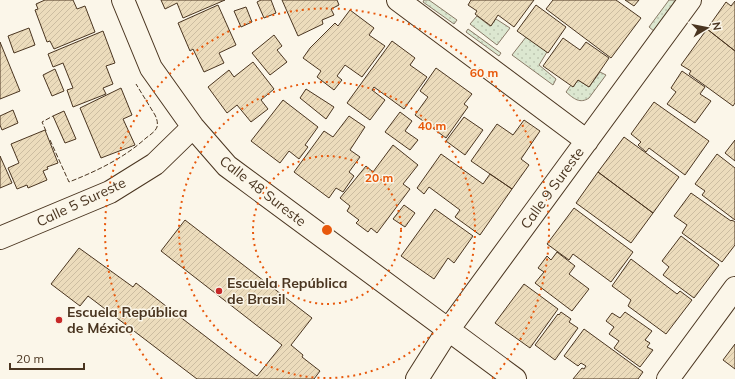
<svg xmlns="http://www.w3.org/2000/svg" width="735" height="379" viewBox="0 0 735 379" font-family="Mulish,sans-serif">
	<defs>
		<pattern id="grass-dots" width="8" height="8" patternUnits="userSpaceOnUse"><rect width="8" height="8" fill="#dce7d0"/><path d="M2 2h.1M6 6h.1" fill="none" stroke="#bec7b2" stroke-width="1.8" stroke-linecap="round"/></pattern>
		<pattern id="building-hatch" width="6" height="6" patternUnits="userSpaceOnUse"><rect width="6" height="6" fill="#ecdcbc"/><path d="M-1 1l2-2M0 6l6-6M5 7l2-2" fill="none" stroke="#ccbda1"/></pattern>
	</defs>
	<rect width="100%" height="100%" fill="#fbf6e9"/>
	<path fill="url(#grass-dots)" stroke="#887966" d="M 424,0 L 429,0 L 457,20 L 454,24 L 423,2 Z
		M 669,0 L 675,0 L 677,2 L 655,32 L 649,27 Z
		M 477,16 L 490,26 L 496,19 L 510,28 L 497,45 L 470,24 Z
		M 468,29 L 501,53 L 499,56 L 466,32 Z
		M 526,37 L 547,52 L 539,65 L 556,79 L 553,85 L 512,55 Z
		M 600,72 L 606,75 L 589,98 C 580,104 574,99 566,92 L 571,85 L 573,87 L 578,80 L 589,87 Z"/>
	<path fill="url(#building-hatch)" stroke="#4a3520" d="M 45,0 L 73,0 L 77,9 L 85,6 L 95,32 L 54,49 L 50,41 L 47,42 L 35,10 L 38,9 L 36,4 Z
		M 161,0 L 225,0 L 183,18 L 177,3 L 165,9 Z
		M 261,0 L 271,0 L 276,13 L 264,18 L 257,2 Z
		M 282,0 L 337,0 L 339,5 L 331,9 L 334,15 L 322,20 L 323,24 L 298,36 Z
		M 471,0 L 534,0 L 514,27 L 498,15 L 491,26 L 475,14 L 477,11 L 468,5 Z
		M 553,0 L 616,0 L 641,18 L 611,58 L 546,9 Z
		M 625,0 L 639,0 L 634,6 Z
		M 735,1 L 735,51 L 707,29 L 726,2 L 731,6 Z
		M 218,5 L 236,45 L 219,53 L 224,63 L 204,72 L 193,49 L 190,51 L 178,23 Z
		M 536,5 L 566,27 L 548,53 L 517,31 Z
		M 246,7 L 252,22 L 241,27 L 234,11 Z
		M 350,10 L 374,28 L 369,35 L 385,46 L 362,77 L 345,65 L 337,76 L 342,80 L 334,90 L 317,77 L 321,71 L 303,58 L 310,48 L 335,23 L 338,26 Z
		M 29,28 L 35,45 L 14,53 L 8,36 Z
		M 707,29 L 735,51 L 735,103 L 733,106 L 689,74 L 691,71 L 681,65 Z
		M 103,31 L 115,63 L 106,66 L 113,84 L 103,88 L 106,94 L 73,107 L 67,90 L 73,88 L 63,63 L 53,67 L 48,54 Z
		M 274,35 L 282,46 L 277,50 L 287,62 L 270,75 L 252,53 Z
		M 563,38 L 580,50 L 586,42 L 609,58 L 589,87 L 578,80 L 573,87 L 543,66 Z
		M 392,41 L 415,58 L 410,65 L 427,77 L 404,109 L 374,87 L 372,90 L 385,100 L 370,120 L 347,103 Z
		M 0,42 L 20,91 L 0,99 Z
		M 253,62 L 274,89 L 261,100 L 268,109 L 251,122 L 237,105 L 227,113 L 208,87 L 229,70 L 234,77 Z
		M 436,68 L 472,94 L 464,104 L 468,107 L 446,138 L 415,115 L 428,97 L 420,91 Z
		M 55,69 L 64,91 L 52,96 L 43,75 Z
		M 682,71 L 705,87 L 700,94 L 711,101 L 695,123 L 667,104 L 676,92 L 671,88 Z
		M 121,88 L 132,115 L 123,119 L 135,145 L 101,158 L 80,108 Z
		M 306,89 L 334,107 L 326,119 L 300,98 Z
		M 283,100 L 318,127 L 305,145 L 308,147 L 299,159 L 289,151 L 280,163 L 251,141 Z
		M 654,102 L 709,141 L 685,175 L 649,148 L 646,152 L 638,145 L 641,142 L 631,134 Z
		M 13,110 L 18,123 L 2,130 L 0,125 L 0,116 Z
		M 64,111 L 76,139 L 65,143 L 53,116 Z
		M 400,112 L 412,121 L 405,131 L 418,140 L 410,150 L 385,132 Z
		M 349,116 L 365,127 L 350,150 L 360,157 L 349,172 L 354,176 L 343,192 L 336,188 L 329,198 L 294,172 L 324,131 L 333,137 Z
		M 464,117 L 483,130 L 465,155 L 446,141 Z
		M 524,120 L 540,131 L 521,159 L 529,165 L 512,189 L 471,161 L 497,124 L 513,135 Z
		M 45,130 L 58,163 L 47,167 L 48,169 L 43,171 L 47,180 L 28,188 L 27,185 L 17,189 L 8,168 L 19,163 L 11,144 Z
		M 624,137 L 679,177 L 653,213 L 598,172 Z
		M 735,140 L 735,161 L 725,153 Z
		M 393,145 L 418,165 L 403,184 L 410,189 L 377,233 L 371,228 L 368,232 L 356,223 L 359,220 L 347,211 L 350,206 L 340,198 L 366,166 L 373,172 Z
		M 441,154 L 483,184 L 490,174 L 512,189 L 480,235 L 455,217 L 460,210 L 429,187 L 424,194 L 417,188 Z
		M 717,154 L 735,168 L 735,220 L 702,195 L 705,191 L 695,184 Z
		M 0,156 L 12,183 L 0,188 Z
		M 598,172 L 653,213 L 631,243 L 576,203 Z
		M 691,193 L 731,221 L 732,220 L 735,222 L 735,245 L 722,262 L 682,233 L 687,225 L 674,216 Z
		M 404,205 L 415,213 L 405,227 L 393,219 Z
		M 574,208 L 633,252 L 611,282 L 573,254 L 569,260 L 547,244 Z
		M 435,209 L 473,236 L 454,263 L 448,258 L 434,279 L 401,256 Z
		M 185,220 L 312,318 L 291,345 L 303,355 L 302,357 L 320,371 L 314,379 L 197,379 L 88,296 L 80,306 L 51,284 L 79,248 L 133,287 L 136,283 L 257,376 L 282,345 L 161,251 Z
		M 681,236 L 719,265 L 694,298 L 663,275 L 669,267 L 662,261 Z
		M 557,252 L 575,266 L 569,274 L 589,289 L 572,311 L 535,283 L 544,272 L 538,268 L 547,256 L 551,260 Z
		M 631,259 L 677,294 L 680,291 L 692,300 L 666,334 L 628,306 L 631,300 L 612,286 Z
		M 524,284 L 558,309 L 530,348 L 495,323 Z
		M 561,312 L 571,319 L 569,322 L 578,328 L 555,360 L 535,345 L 558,314 L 559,315 Z
		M 625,312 L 652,331 L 645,340 L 650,343 L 647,347 L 653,350 L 640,367 L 614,348 L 619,341 L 609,334 L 614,327 L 606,321 L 612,313 L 620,318 Z
		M 584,329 L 643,372 L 638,379 L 573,379 L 582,368 L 584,369 L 586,366 L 581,363 L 578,366 L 564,356 Z
		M 735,344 L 735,369 L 723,360 Z"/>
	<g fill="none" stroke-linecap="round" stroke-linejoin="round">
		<g stroke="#4a3520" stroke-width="24">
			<path id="minor" d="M 123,0 L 151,68 L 193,127 L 227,166 L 515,379
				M 398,0 L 587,141
				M 0,238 L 110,192 L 155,164 L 193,127
				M 417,379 L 448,330 L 690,0
				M 668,379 L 735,288"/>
		</g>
		<use href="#minor" stroke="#fbf6e9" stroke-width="22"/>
		<path stroke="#4a3520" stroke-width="1" stroke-dasharray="5 2" stroke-linecap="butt" d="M 46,131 L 42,122 L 53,116
			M 50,140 L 69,182 C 97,171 124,158 146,138 C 150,135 155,132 157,127 C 158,123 157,119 155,115 L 136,84"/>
	</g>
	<g fill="none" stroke="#e8590c" stroke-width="2" stroke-dasharray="2 4">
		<circle cx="327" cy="230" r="74"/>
		<circle cx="327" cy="230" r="148"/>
		<path d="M162 379A222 222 0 1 1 492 379"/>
	</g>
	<g fill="#c62828" stroke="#fbf6e9" stroke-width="1.5">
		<circle cx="219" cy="291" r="4"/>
		<circle cx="59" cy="320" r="4"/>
	</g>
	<g text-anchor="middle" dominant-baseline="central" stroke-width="3" stroke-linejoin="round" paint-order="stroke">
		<g font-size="14" fill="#4a3520" stroke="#fbf6e9">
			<text transform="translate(552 188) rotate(-54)">Calle 9 Sureste</text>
			<text transform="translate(263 191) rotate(38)">Calle 48 Sureste</text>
			<text transform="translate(81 202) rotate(-25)">Calle 5 Sureste</text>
		</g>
		<g font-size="14" font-weight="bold" fill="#4a3520" stroke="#fbf6e9" text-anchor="start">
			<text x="227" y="283">Escuela República<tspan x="227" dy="16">de Brasil</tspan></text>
			<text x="67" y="312">Escuela República<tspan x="67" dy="16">de México</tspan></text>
		</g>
	</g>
	<circle cx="327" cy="230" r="6" fill="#e8590c" stroke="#fbf6e9" stroke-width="2"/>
	<g font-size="12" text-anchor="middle" font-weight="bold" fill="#e8590c" stroke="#fbf6e9" stroke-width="3" stroke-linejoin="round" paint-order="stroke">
		<text x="484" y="77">60 m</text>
		<text x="432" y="130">40 m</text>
		<text x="379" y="182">20 m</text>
	</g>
	<g transform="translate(707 28) rotate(80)" stroke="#fbf6e9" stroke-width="3" paint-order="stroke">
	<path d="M0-3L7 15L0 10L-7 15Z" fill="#4a3520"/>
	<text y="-6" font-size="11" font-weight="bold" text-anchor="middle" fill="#4a3520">N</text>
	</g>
	<path d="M10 363v6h74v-6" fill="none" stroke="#4a3520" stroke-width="2"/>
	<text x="16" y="363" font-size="12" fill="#4a3520" stroke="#fbf6e9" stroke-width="3" paint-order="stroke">20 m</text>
</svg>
